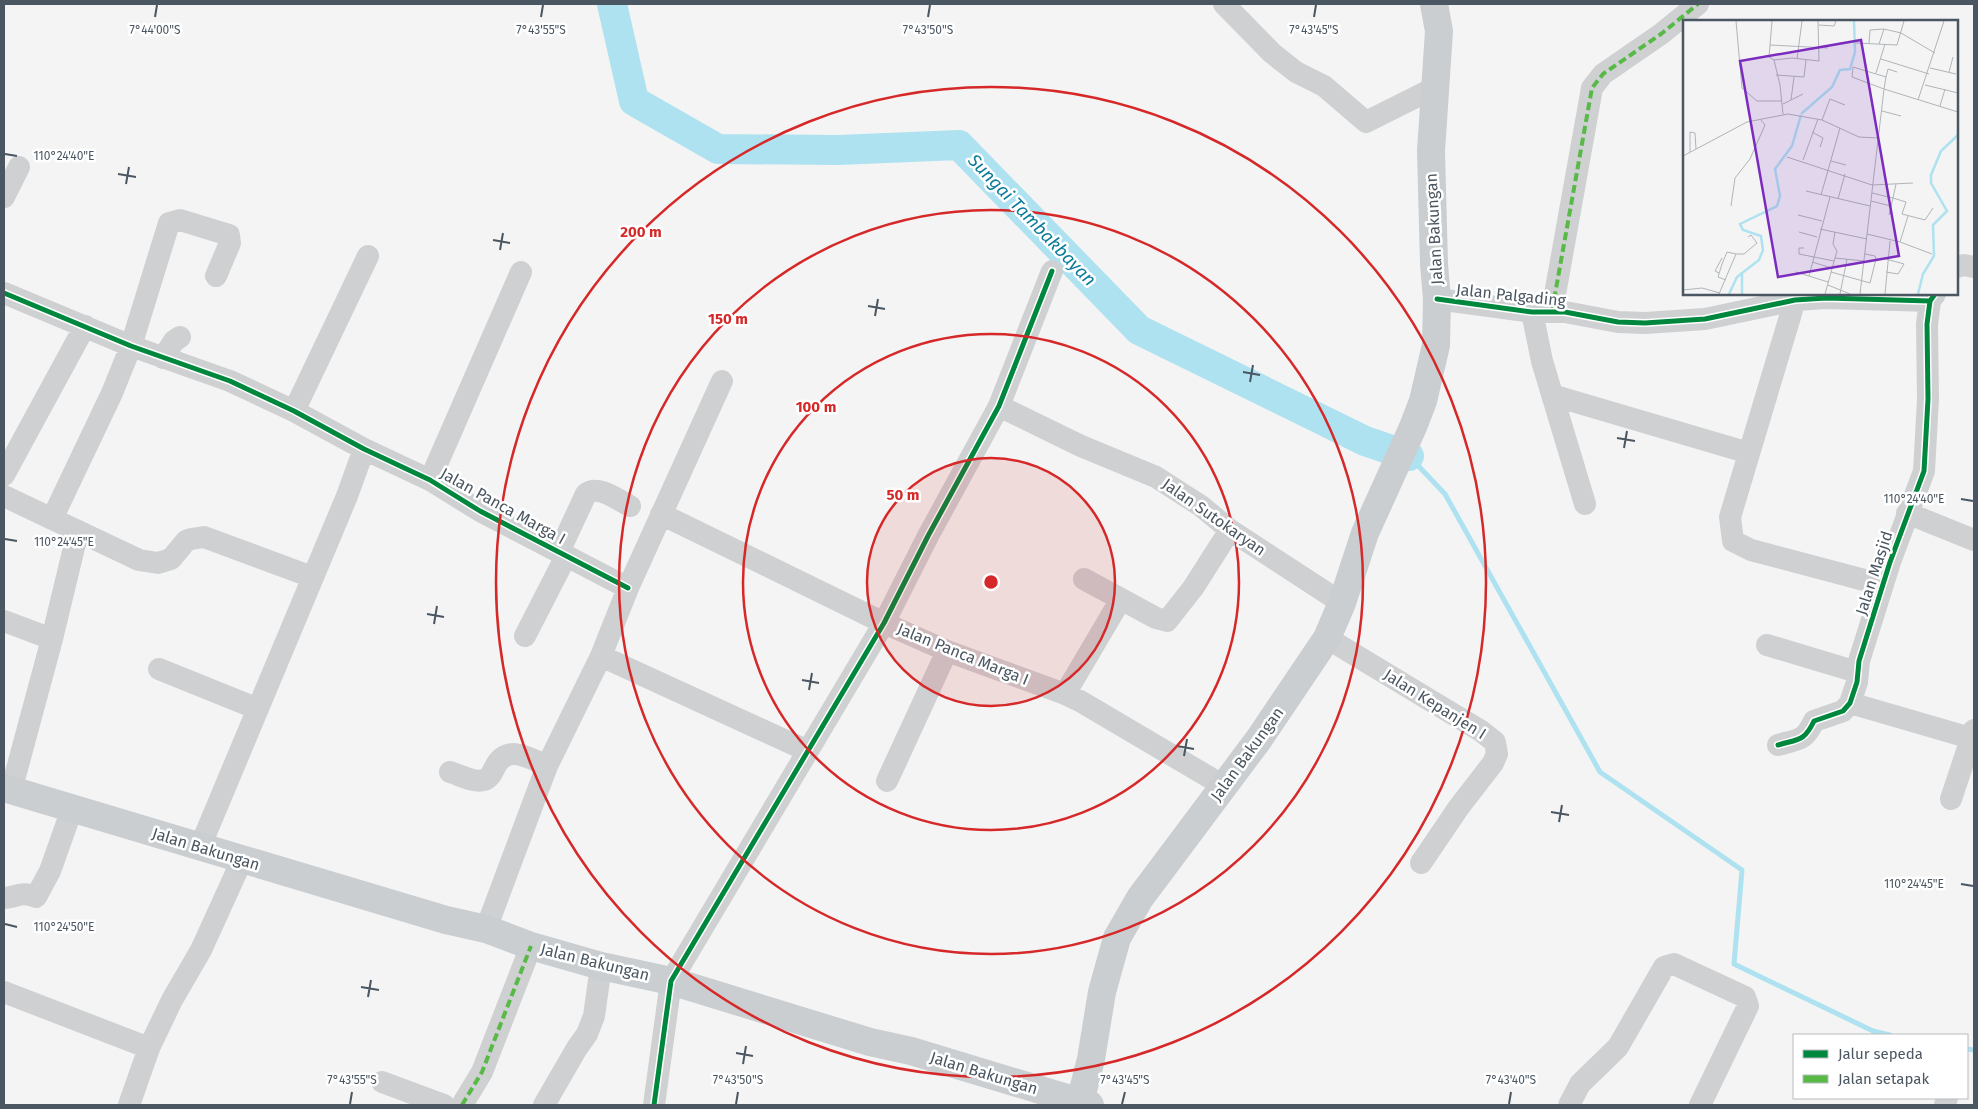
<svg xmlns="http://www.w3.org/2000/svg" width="1978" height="1109" viewBox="0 0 1978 1109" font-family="'Fira Sans',sans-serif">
	<rect width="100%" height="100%" fill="#f4f4f4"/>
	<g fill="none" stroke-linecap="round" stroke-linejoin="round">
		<path stroke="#aee2f0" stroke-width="5" d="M 1409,456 L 1445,494 L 1600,772 L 1742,870 L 1734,964 L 1873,1031 L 1890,1035
			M 1967,1049 L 1974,1050"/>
		<path stroke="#aee2f0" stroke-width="30" d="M 612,4 L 634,101 L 718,149 L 838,150 L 959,145 L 1139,330 L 1365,441 L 1409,456"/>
		<path stroke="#ced0d2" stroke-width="22" d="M 1224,4 L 1272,53 L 1296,72 L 1324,86 L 1366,122 L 1436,87
			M 4,197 L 19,167
			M 1957,267 L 1964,265 L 1974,267
			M 4,293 L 131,346 L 230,381 L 294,411 L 364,449 L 430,480 L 480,511 L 628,588
			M 1437,299 L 1532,312 L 1565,312 L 1618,322 L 1645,323 L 1705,319 L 1795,300 L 1826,298 L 1930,301 L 1935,294
			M 1795,300 L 1730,517 L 1733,541 L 1751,550 L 1883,585
			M 1552,311 L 1592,88 L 1603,74 L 1661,34 L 1698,4
			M 1532,312 L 1542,361 L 1585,504
			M 163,358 L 174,341 L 180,337
			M 1552,395 L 1749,453
			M 999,406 L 1081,446 L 1156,477 L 1201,506 L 1230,530 L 1342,603
			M 294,411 L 368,256
			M 4,475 L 85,326
			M 430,480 L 521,272
			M 4,496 L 139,560 L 158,563 L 171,559 L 186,541 L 191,539 L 204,537 L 312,577
			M 1907,513 L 1974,540
			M 661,514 L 884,623 L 947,651 L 1065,694 L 1080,701 L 1224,786
			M 52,519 L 112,393 L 131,346 L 169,223 L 180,220 L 229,235 L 230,243 L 216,276
			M 559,552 L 586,494 C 598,484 618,500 630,506
			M 1084,579 L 1156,618 L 1167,621 L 1193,588 L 1230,530
			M 4,621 L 52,639
			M 525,636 L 566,556
			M 1327,638 L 1481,731 L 1495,742 L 1497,754 L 1493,763 L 1459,807 L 1421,863
			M 1767,645 L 1857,672
			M 601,656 L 808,751
			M 159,669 L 258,709
			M 1065,694 L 1121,599
			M 1850,703 L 1974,739
			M 1778,745 C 1798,739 1804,742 1814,721 L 1843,711 L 1850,703 L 1857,682 L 1859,661 L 1890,562 L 1924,471 L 1928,399 L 1927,324 L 1930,301
			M 450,772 C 460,775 474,783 484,780 C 489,779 492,773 494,769 C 506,743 528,757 547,766
			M 887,781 L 947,651
			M 11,791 L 52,639 L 78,531
			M 1951,799 L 1974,730
			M 200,847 L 347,496 L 364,449
			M 4,898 C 17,897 22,891 36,897 L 50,871 L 72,809
			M 486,929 L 547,766 L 601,656 L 628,588 L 722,381
			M 4,992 L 149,1048
			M 382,1082 L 444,1105
			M 129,1105 L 149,1048 L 172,1000 L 201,950 L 242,860
			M 462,1105 L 482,1072 L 531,946
			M 544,1105 L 577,1048 L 587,1034 L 594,1016 L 601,966
			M 654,1105 L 671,981 L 884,623 L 928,536 L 999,406 L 1052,271
			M 1569,1105 L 1580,1084 L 1618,1047 L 1664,967 L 1674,964 L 1745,997 L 1748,1006 L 1700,1105
			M 1945,1105 L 1947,1098"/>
		<path stroke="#caced1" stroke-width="28" d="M 4,788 L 446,920 L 486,929 L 531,946 L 601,966 L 671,981 L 870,1042 L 911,1051 L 1090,1105
			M 1080,1102 L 1091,1059 L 1102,992 L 1117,938 L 1140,898 L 1259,739 L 1327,638 L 1342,603 L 1365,533 L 1413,427 L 1423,401 L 1436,345 L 1437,299 L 1434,264 L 1431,151 L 1439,31 L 1434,4"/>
		<path stroke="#58b947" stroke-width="4" stroke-dasharray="8 4" stroke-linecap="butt" d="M 1552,311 L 1592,88 L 1603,74 L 1661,34 L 1698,4
			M 462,1105 L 482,1072 L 531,946"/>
		<g stroke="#fff" stroke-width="8">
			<path id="cycleway" d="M 4,293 L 131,346 L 230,381 L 294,411 L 364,449 L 430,480 L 480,511 L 628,588
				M 1437,299 L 1532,312 L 1565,312 L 1618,322 L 1645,323 L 1705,319 L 1795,300 L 1826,298 L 1930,301 L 1935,294
				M 1778,745 C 1798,739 1804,742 1814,721 L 1843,711 L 1850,703 L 1857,682 L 1859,661 L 1890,562 L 1924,471 L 1928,399 L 1927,324 L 1930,301
				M 654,1105 L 671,981 L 884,623 L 928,536 L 999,406 L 1052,271"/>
		</g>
		<use href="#cycleway" stroke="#00873e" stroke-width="5"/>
	</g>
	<path fill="none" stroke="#4a5661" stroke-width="2" d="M 155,17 L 157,5M 541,17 L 543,5M 928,17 L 930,5M 1314,17 L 1316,5M 5,154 L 17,156M 118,174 L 136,177M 126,184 L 129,167M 493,240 L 510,243M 500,250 L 503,233M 868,306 L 885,309M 875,316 L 878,299M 1243,372 L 1260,375M 1250,382 L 1253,365M 1617,438 L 1635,441M 1624,448 L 1627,431M 1961,499 L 1973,501M 5,539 L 17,541M 427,614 L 444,617M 434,624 L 437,606M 802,680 L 819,683M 809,690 L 812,673M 1177,746 L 1194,749M 1184,756 L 1187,739M 1551,812 L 1569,815M 1559,822 L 1562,805M 1961,884 L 1973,886M 5,924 L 17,927M 361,987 L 379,990M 368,997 L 371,980M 736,1053 L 753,1056M 743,1064 L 746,1046M 350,1104 L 352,1092M 736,1104 L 738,1092M 1122,1104 L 1125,1092M 1509,1104 L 1511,1092"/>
	<circle cx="991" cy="582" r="124" fill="#d62828" fill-opacity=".12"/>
	<g fill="none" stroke="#d62828" stroke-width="2.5">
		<circle cx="991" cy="582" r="124"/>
		<circle cx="991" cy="582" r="248"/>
		<circle cx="991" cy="582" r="372"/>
		<circle cx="991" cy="582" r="495"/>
	</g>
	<g text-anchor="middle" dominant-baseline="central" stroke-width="5" stroke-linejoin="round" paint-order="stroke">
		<g font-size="16" fill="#4a5661" stroke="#fff">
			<text transform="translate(1434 229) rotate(-93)">Jalan Bakungan</text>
			<text transform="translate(1511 295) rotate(6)">Jalan Palgading</text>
			<text transform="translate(503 506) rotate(29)">Jalan Panca Marga I</text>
			<text transform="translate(1214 517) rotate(35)">Jalan Sutokaryan</text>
			<text transform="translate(1874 573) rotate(-72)">Jalan Masjid</text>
			<text transform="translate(963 654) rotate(22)">Jalan Panca Marga I</text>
			<text transform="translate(1435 704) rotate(32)">Jalan Kepanjen I</text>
			<text transform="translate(1247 754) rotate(-54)">Jalan Bakungan</text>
			<text transform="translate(206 849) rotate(17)">Jalan Bakungan</text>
			<text transform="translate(595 962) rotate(14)">Jalan Bakungan</text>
			<text transform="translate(984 1073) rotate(17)">Jalan Bakungan</text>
		</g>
		<g font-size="18" font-style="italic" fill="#0c7c9b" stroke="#fff">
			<text transform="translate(1032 220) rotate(46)">Sungai Tambakbayan</text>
		</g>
	</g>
	<g transform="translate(1683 20)">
		<rect width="275" height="275" fill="#f4f4f4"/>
		<path fill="none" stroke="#aee2f0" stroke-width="2.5" d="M 118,94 L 149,67 L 157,50 L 167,49 L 172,32 L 171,1M 46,274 L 54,257 L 59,253M 59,274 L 59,253 L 76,240 L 80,230 L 78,216 L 60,210 L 57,204 L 94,186 L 97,176 L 92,149 L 109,126 L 118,95M 235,274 L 240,254 L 251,236 L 250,205 L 264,191 L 248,163 L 248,155 L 258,131 L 275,115"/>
		<path fill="none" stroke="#b0b5b9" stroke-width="1" d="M 53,1 L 59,68 L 74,81 L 99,81M 89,1 L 86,37 L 91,40 L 97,65 L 100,94M 135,1 L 136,41M 136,5 L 151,6 L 153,1M 173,23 L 214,25 L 221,1M 186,24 L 187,10 L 201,9 L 218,13 L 252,33M 196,24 L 201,9M 87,25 L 145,28M 114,39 L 119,1M 198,39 L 246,54M 91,40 L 109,38 L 136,41M 170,47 L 203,57 L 201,69 L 169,57 ZM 247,48 L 273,54M 266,52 L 270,37M 193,53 L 202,24M 93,55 L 121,57 L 123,40M 203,57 L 205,49 L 214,52M 242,65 L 275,73M 108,80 L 111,57M 235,80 L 261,1M 100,84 L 120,74M 257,86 L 262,69M 199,91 L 218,96M 139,100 L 147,79 L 162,85M 129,112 L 140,118 L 137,127M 7,132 L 7,112 L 12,113 L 13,129M 0,136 L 64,102 L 105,94 L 139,100 L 176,117 L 195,118M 104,137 L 189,165 L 230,163M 120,140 L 135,99M 148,141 L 163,145M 213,164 L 210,178 L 223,182 L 219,194 L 242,200 L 250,188M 123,171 L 187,186M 189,173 L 210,178 L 206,195M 138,175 L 157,108M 155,179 L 162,154M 188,181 L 208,186M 48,186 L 52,158 L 67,139 L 82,105 L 77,99M 115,195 L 139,201M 137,209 L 184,219M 116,212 L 134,217M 184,214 L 217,222 L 225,196M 217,222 L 249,234M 121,228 L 116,228 L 116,234 L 151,241M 152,238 L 181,241M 203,239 L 221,244 L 215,254 L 203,252M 129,242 L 149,248M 113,252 L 145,262M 148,252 L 187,263 L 193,239 L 192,236 L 182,234M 36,253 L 32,251 L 39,238M 126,256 L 147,177M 43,260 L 35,257 L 39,244 L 44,232 L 53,234M 145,265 L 167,274M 0,270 L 19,268 L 37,273M 36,274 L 53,234 L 61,234 L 74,223 L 68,215 L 65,217M 142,274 L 154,231 L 150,224 L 152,212M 157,274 L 164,239M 177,274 L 201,69 L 275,92M 202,274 L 207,221"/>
		<path fill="#7b2cbf" fill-opacity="0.15" stroke="#7b2cbf" stroke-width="2.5" d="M 178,20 L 216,236 L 95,257 L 57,41 Z"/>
		<rect width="275" height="275" fill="none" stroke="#4a5661" stroke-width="2.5"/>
	</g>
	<g font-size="12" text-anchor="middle" fill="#4a5661" stroke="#fff" stroke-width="5" stroke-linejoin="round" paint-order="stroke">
		<text x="155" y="34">7°44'00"S</text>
		<text x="541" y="34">7°43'55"S</text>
		<text x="1314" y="34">7°43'45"S</text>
		<text x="928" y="34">7°43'50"S</text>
		<text x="64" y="160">110°24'40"E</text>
		<text x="1914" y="503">110°24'40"E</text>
		<text x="64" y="546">110°24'45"E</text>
		<text x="1914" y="888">110°24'45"E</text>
		<text x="64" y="931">110°24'50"E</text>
		<text x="352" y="1084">7°43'55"S</text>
		<text x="738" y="1084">7°43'50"S</text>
		<text x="1125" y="1084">7°43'45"S</text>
		<text x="1511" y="1084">7°43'40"S</text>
	</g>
	<circle cx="991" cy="582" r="8" fill="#d62828" stroke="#fff" stroke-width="2.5"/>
	<g font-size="15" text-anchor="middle" font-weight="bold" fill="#d62828" stroke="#fff" stroke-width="5" stroke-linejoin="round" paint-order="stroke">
		<text x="641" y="237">200 m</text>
		<text x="728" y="324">150 m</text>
		<text x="816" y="412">100 m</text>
		<text x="903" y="500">50 m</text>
	</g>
	<rect width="1978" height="1109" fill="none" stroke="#4a5661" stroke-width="10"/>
	<rect x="1793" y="1034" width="175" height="65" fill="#ffffff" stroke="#b7bbc0"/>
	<rect x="1803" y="1050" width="25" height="8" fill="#00873e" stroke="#b7bbc0"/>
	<text x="1838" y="1059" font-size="15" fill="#4a5661">Jalur sepeda</text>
	<rect x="1803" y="1075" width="25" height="8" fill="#58b947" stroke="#b7bbc0"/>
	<text x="1838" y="1084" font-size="15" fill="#4a5661">Jalan setapak</text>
</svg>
